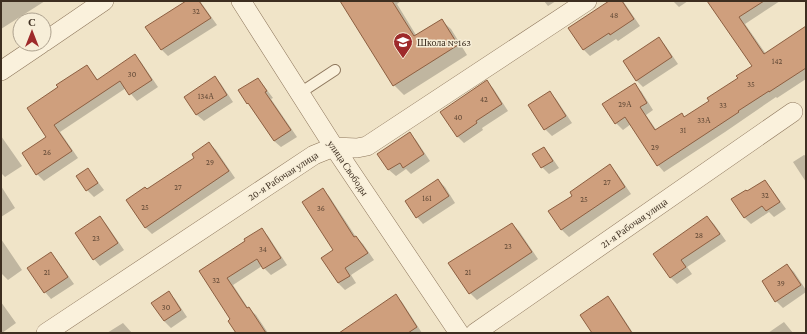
<svg xmlns="http://www.w3.org/2000/svg" width="807" height="334" viewBox="0 0 807 334" font-family="'Crimson Pro',serif">
	<rect width="100%" height="100%" fill="#f0e4c8"/>
	<path fill="#0003" d="M 1,1 L 45,1 L 1,29 Z
		M 187,1 L 200,1 L 217,25 L 168,56 L 161,49 Z
		M 341,1 L 401,1 L 397,4 L 416,35 L 441,20 L 451,29 L 467,55 L 404,95 L 394,85 Z
		M 544,1 L 556,1 L 548,6 Z
		M 610,1 L 623,1 L 640,26 L 618,41 L 616,39 L 590,56 L 583,49 Z
		M 673,1 L 688,1 L 679,7 Z
		M 722,1 L 780,1 L 745,24 L 766,54 L 806,27 L 806,79 L 777,98 L 776,97 L 725,132 L 664,172 L 658,165 L 631,124 L 623,130 L 616,123 L 634,85 L 641,91 L 653,110 L 646,115 L 657,131 L 681,114 L 685,118 L 711,101 L 753,66 Z
		M 659,38 L 665,45 L 678,64 L 643,87 L 637,81 L 624,61 Z
		M 135,56 L 141,62 L 158,87 L 137,101 L 126,88 L 60,132 L 78,158 L 44,181 L 37,174 L 48,138 L 59,87 L 87,66 L 98,80 Z
		M 215,77 L 221,84 L 233,102 L 204,121 L 197,115 L 185,97 Z
		M 257,79 L 264,86 L 273,98 L 271,99 L 297,137 L 281,147 L 274,141 L 240,91 Z
		M 486,82 L 493,88 L 508,111 L 482,128 L 483,130 L 464,143 L 457,136 Z
		M 549,92 L 556,99 L 572,123 L 552,136 L 545,129 Z
		M 410,134 L 416,140 L 430,161 L 411,174 L 406,169 L 396,176 L 389,170 Z
		M 1,136 L 22,166 L 5,177 L 1,173 Z
		M 209,143 L 216,150 L 235,178 L 152,234 L 145,227 L 196,158 Z
		M 544,148 L 550,155 L 559,168 L 549,174 L 542,167 Z
		M 804,155 L 806,156 L 806,182 L 793,162 Z
		M 610,165 L 616,172 L 631,194 L 569,237 L 562,230 L 550,211 L 573,196 Z
		M 88,169 L 104,190 L 94,197 L 87,190 L 78,176 Z
		M 438,180 L 445,187 L 455,203 L 423,224 L 417,217 Z
		M 764,181 L 771,188 L 786,209 L 774,217 L 769,212 L 751,224 L 745,218 L 733,200 L 747,192 Z
		M 1,186 L 15,208 L 1,217 Z
		M 322,190 L 329,196 L 356,237 L 363,244 L 374,260 L 351,275 L 356,283 L 345,290 L 338,283 L 322,258 L 334,251 Z
		M 707,217 L 714,224 L 726,241 L 687,267 L 692,274 L 677,284 L 670,277 L 655,254 Z
		M 100,218 L 106,224 L 124,250 L 100,266 L 94,259 Z
		M 512,224 L 519,231 L 538,259 L 477,300 L 470,293 Z
		M 261,229 L 268,236 L 287,265 L 271,275 L 262,266 L 233,285 L 248,308 L 256,315 L 268,333 L 237,333 L 232,319 L 200,271 L 246,241 Z
		M 1,239 L 22,270 L 8,280 L 1,273 Z
		M 51,253 L 57,260 L 74,284 L 51,299 L 45,292 Z
		M 787,265 L 794,272 L 806,290 L 806,292 L 783,308 L 776,301 Z
		M 168,293 L 175,299 L 187,317 L 171,328 L 164,321 Z
		M 396,296 L 402,302 L 422,333 L 340,333 Z
		M 608,298 L 614,304 L 633,333 L 593,333 Z
		M 1,302 L 16,323 L 2,333 L 1,333 Z
		M 784,322 L 793,333 L 768,333 Z
		M 123,323 L 132,333 L 107,333 Z"/>
	<path fill="#cf9f7d" stroke="#8d5f41" d="M 186,1 L 199,1 L 211,18 L 161,50 L 145,27 Z
		M 340,1 L 392,1 L 414,36 L 442,19 L 458,45 L 393,86 Z
		M 609,1 L 622,1 L 634,19 L 610,35 L 609,33 L 583,50 L 568,28 Z
		M 707,1 L 764,1 L 739,17 L 764,54 L 806,26 L 806,68 L 769,92 L 769,91 L 738,111 L 739,112 L 657,166 L 625,117 L 615,124 L 602,104 L 635,83 L 647,103 L 640,107 L 655,130 L 682,113 L 684,117 L 709,101 L 707,98 L 738,78 L 736,76 L 752,66 Z
		M 659,37 L 672,57 L 636,81 L 623,61 Z
		M 135,54 L 152,80 L 129,95 L 120,81 L 54,125 L 72,151 L 36,175 L 22,153 L 46,137 L 27,108 L 58,87 L 56,85 L 87,65 L 97,80 Z
		M 215,76 L 227,95 L 196,115 L 184,97 Z
		M 258,78 L 267,91 L 265,92 L 291,130 L 274,141 L 248,103 L 247,104 L 238,90 Z
		M 487,80 L 502,104 L 476,121 L 477,123 L 457,137 L 440,112 Z
		M 550,91 L 566,116 L 544,130 L 528,105 Z
		M 410,132 L 424,154 L 403,168 L 400,163 L 388,170 L 377,154 Z
		M 209,142 L 229,171 L 145,228 L 126,200 L 145,187 L 147,189 L 194,158 L 192,154 Z
		M 544,147 L 553,161 L 541,168 L 532,154 Z
		M 610,164 L 625,187 L 561,230 L 548,211 L 572,196 L 570,192 Z
		M 88,168 L 98,183 L 86,191 L 76,176 Z
		M 438,179 L 449,196 L 416,218 L 405,201 Z
		M 765,180 L 780,202 L 766,211 L 762,206 L 744,218 L 731,199 L 746,190 L 747,191 Z
		M 323,188 L 354,237 L 356,236 L 368,253 L 345,268 L 350,276 L 338,283 L 321,258 L 333,250 L 302,202 Z
		M 100,216 L 118,243 L 93,260 L 75,233 Z
		M 707,216 L 720,234 L 681,260 L 686,267 L 670,278 L 653,254 Z
		M 512,223 L 532,252 L 469,294 L 448,263 Z
		M 262,228 L 281,258 L 263,269 L 257,259 L 227,278 L 247,308 L 249,307 L 266,333 L 236,333 L 228,321 L 230,319 L 199,271 L 245,241 L 244,239 Z
		M 51,252 L 68,277 L 44,293 L 27,268 Z
		M 787,264 L 801,285 L 775,302 L 762,281 Z
		M 169,291 L 181,310 L 164,321 L 151,303 Z
		M 396,294 L 417,327 L 408,333 L 339,333 Z
		M 608,296 L 632,333 L 592,333 L 580,315 Z"/>
	<g fill="none" stroke-linecap="round" stroke-linejoin="round">
		<g stroke="#8d765c" stroke-width="12">
			<path id="lane" d="M 300,93 L 335,70"/>
		</g>
		<g stroke="#8d765c" stroke-width="20">
			<path id="street" d="M 241,1 L 334,147 L 459,333
				M 44,42 L 104,1
				M 1,71 L 41,44
				M 46,333 L 314,155 L 334,147 L 357,148 L 367,146 L 587,1
				M 475,333 L 793,112"/>
		</g>
		<use href="#lane" stroke="#faf1dc" stroke-width="10"/>
		<use href="#street" stroke="#faf1dc" stroke-width="19"/>
	</g>
	<defs>
		<g id="school-pin" transform="scale(1)"><path d="M0 17L-7.5 6A9.5 9.5 0 1 1 7.5 6Z" fill="#9e2a2b" stroke="#f7eed8"/><path d="M0-5L7-2L0 1L-7-2ZM-4 1L0 2.5L4 1V4Q0 6-4 4Z" fill="#fff"/></g>
	</defs>
	<g fill-rule="evenodd">
		<use href="#school-pin" x="403" y="42"/>
	</g>
	<g text-anchor="middle" dominant-baseline="central" stroke-width="3" stroke-linejoin="round" paint-order="stroke">
		<g font-size="8" fill="#624a37">
			<text x="196" y="11">32</text>
			<text x="614" y="15">48</text>
			<text x="777" y="61">142</text>
			<text x="132" y="74">30</text>
			<text x="751" y="84">35</text>
			<text x="206" y="96">134А</text>
			<text x="484" y="99">42</text>
			<text x="625" y="104">29А</text>
			<text x="723" y="105">33</text>
			<text x="458" y="117">40</text>
			<text x="704" y="120">33А</text>
			<text x="683" y="130">31</text>
			<text x="655" y="147">29</text>
			<text x="47" y="152">26</text>
			<text x="210" y="162">29</text>
			<text x="607" y="182">27</text>
			<text x="178" y="187">27</text>
			<text x="765" y="195">32</text>
			<text x="427" y="198">161</text>
			<text x="584" y="199">25</text>
			<text x="145" y="207">25</text>
			<text x="321" y="208">36</text>
			<text x="699" y="235">28</text>
			<text x="96" y="238">23</text>
			<text x="508" y="246">23</text>
			<text x="263" y="249">34</text>
			<text x="47" y="272">21</text>
			<text x="468" y="272">21</text>
			<text x="216" y="280">32</text>
			<text x="781" y="283">39</text>
			<text x="166" y="307">30</text>
		</g>
		<g font-size="10" fill="#3d2e20" stroke="#f7eed8" text-anchor="start">
			<text x="417" y="42">Школа №163</text>
		</g>
		<g font-size="10" fill="#3d2e20" stroke="#f7eed8">
			<text transform="translate(348 168) rotate(56)">улица Свободы</text>
			<text transform="translate(283 176) rotate(-33)">20-я Рабочая улица</text>
			<text transform="translate(634 223) rotate(-35)">21-я Рабочая улица</text>
		</g>
	</g>
	<rect width="807" height="334" fill="none" stroke="#3d2e20" stroke-width="4"/>
	<g transform="translate(32 32)"><circle r="19" fill="#f7eed8" stroke="#ada18e"/>
	<path d="M0-3L7 15L0 10L-7 15Z" fill="#9e2a2b"/>
	<text y="-6" font-size="11" font-weight="bold" text-anchor="middle" fill="#3d2e20">С</text>
	</g>
</svg>
